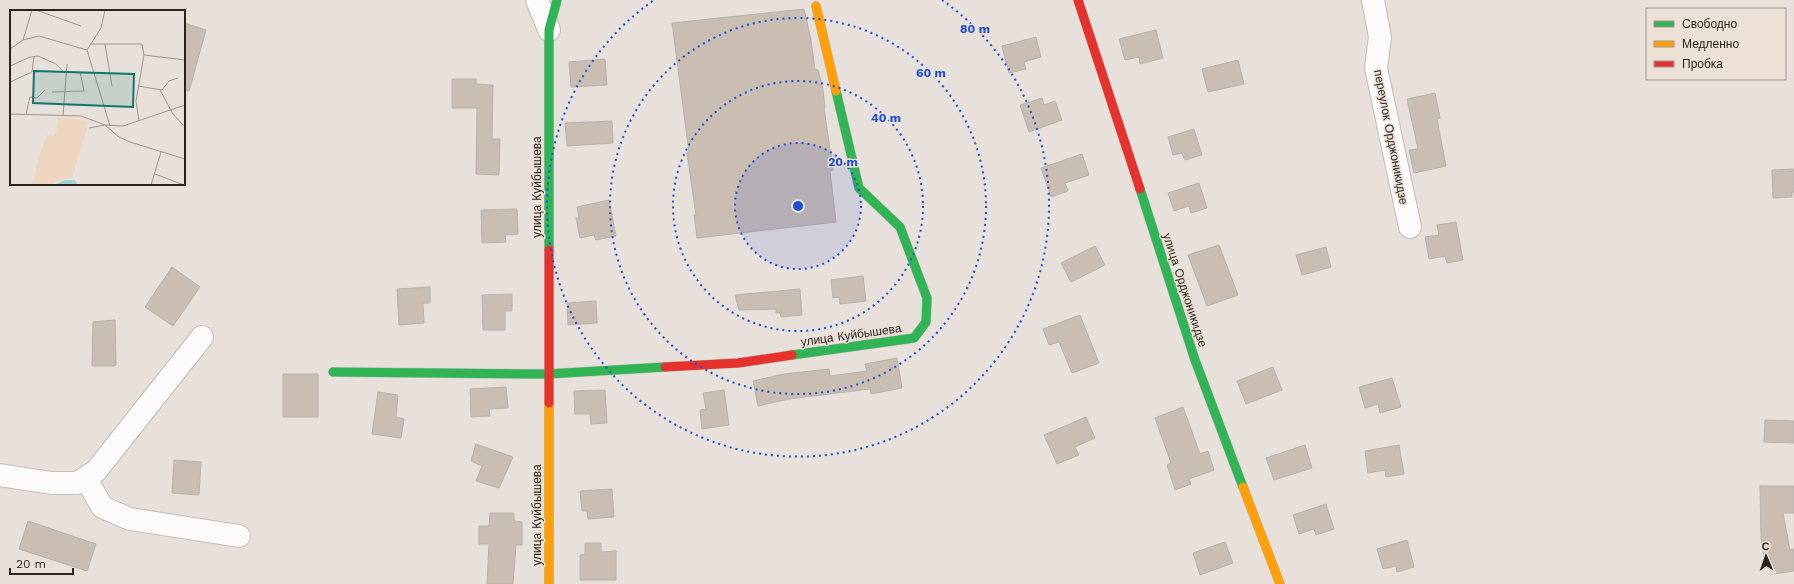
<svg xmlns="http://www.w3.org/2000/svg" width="1794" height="584" viewBox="0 0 1794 584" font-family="'Work Sans',sans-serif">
	<rect width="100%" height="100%" fill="#e8e1db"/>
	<path fill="#cabdb1" stroke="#b6b2ad" d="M 804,9 L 811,40 L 815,70 L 818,70 L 823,89 L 825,108 L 824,108 L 833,170 L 830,171 L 836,222 L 697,238 L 694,215 L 696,215 L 687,153 L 689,152 L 672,23 Z
		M 184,23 L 206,30 L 189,91 L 184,90 Z
		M 1156,30 L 1163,58 L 1140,64 L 1139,57 L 1125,60 L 1119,39 Z
		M 1036,37 L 1041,57 L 1024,62 L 1026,69 L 1009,73 L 1002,46 Z
		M 605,59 L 607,85 L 571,87 L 569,62 Z
		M 1238,60 L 1244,84 L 1208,92 L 1202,69 Z
		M 452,79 L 476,79 L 476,84 L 493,85 L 492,139 L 500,139 L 499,175 L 476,174 L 477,108 L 452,108 Z
		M 1435,93 L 1440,118 L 1437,119 L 1446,166 L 1414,173 L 1409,150 L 1418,149 L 1407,99 Z
		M 1042,98 L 1044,105 L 1055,101 L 1062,120 L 1029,132 L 1020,105 Z
		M 612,121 L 613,143 L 567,146 L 565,123 Z
		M 1194,129 L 1202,155 L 1185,160 L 1182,153 L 1173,155 L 1168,137 Z
		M 1082,154 L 1089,175 L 1065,183 L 1068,191 L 1051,197 L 1041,168 Z
		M 1794,169 L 1794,192 L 1792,192 L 1792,197 L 1773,198 L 1772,170 Z
		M 1199,183 L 1207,208 L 1191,213 L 1189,206 L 1174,211 L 1168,193 Z
		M 609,200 L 616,236 L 596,240 L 594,235 L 580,238 L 576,218 L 579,218 L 577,207 Z
		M 517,209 L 518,234 L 505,235 L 506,242 L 482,243 L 481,210 Z
		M 1456,222 L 1463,260 L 1447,263 L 1445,256 L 1429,259 L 1425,237 L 1439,235 L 1437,225 Z
		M 1219,245 L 1238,295 L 1207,306 L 1188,255 Z
		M 1095,246 L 1105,265 L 1071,282 L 1061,263 Z
		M 1326,247 L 1331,267 L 1302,275 L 1296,255 Z
		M 172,267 L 200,287 L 173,326 L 145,307 Z
		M 863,276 L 866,301 L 840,304 L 839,297 L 833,298 L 831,280 Z
		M 430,287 L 430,303 L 423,303 L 424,323 L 399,325 L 397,289 Z
		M 800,289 L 802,315 L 781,317 L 780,313 L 776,313 L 776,309 L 739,310 L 735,295 Z
		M 512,294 L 512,311 L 505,311 L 505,330 L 483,330 L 482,295 Z
		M 596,301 L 597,323 L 568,325 L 567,303 Z
		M 1080,315 L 1099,363 L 1072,373 L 1059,342 L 1049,345 L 1043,329 Z
		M 115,320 L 116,365 L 113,366 L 92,366 L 93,322 Z
		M 897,358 L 902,388 L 871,394 L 870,389 L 789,399 L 758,406 L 753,381 L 784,374 L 829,369 L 830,376 L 867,371 L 865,364 Z
		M 1273,367 L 1282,390 L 1246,404 L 1237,381 Z
		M 283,374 L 318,374 L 318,417 L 283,417 Z
		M 1392,378 L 1401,407 L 1380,413 L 1378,404 L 1365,408 L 1359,387 Z
		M 506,387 L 508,408 L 489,409 L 490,416 L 471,417 L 470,389 Z
		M 605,390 L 607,423 L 591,424 L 590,414 L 575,414 L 574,391 Z
		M 724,390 L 729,425 L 702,429 L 700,410 L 706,409 L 703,393 Z
		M 378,392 L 398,395 L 396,417 L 404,419 L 401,438 L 372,434 Z
		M 1183,407 L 1200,454 L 1208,451 L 1214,470 L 1189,479 L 1191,484 L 1175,490 L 1167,465 L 1171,463 L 1155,418 Z
		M 1086,417 L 1095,438 L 1075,447 L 1079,455 L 1057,464 L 1044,435 Z
		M 1765,420 L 1794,421 L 1794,443 L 1764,442 Z
		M 476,444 L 513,457 L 499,488 L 476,481 L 482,466 L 471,461 Z
		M 1305,445 L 1312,468 L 1274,480 L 1266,458 Z
		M 1399,445 L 1404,474 L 1386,477 L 1385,470 L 1368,473 L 1365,451 Z
		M 174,460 L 201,462 L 199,495 L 172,493 Z
		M 1760,486 L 1794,486 L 1794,513 L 1783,513 L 1790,550 L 1794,549 L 1794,571 L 1775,574 L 1772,562 L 1765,563 L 1761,538 Z
		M 612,489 L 614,517 L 588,519 L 587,511 L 582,511 L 580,491 Z
		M 1326,504 L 1334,529 L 1316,535 L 1314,529 L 1299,534 L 1293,515 Z
		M 490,513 L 514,513 L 514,521 L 522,522 L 522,545 L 516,545 L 513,584 L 487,584 L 489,544 L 479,544 L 479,526 L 489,526 Z
		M 28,521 L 96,544 L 87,571 L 19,549 Z
		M 1407,540 L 1414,567 L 1397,572 L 1396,566 L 1383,569 L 1377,549 Z
		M 1225,542 L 1233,563 L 1200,575 L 1193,553 Z
		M 585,543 L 601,543 L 601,552 L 616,551 L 616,580 L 580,580 L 580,555 L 585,554 Z"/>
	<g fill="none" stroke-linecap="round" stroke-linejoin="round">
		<g stroke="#c2bdb8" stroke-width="24">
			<path id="street" d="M 537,0 L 549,30
				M 1373,0 L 1380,37 L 1376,68 L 1410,227
				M 0,475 L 51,483 L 77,483 L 96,471 L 202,337
				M 86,478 L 102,507 L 130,519 L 239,536"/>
		</g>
		<g stroke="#c2bdb8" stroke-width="10">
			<path id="fast" d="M 1140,189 L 1195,360 L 1243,487
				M 549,250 L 549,30 L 557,0
				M 792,355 L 914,338 L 926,322 L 927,298 L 900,227 L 859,188 L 836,91
				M 333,372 L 548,374 L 665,367"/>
		</g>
		<g stroke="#c2bdb8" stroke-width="10">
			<path id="slow" d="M 816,6 L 836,91
				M 549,403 L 549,584
				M 1243,487 L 1280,584"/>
		</g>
		<g stroke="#c2bdb8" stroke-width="10">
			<path id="jam" d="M 1078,0 L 1140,189
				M 549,250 L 549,403
				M 665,367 L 738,363 L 792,355"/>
		</g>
		<use href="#street" stroke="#fcfafa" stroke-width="22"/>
		<use href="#fast" stroke="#30b455" stroke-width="9"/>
		<use href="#slow" stroke="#ff9f0a" stroke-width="9"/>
		<use href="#jam" stroke="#e5322d" stroke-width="9"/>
	</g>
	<circle cx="798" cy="206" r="63" fill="#1d4ed8" fill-opacity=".12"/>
	<g fill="none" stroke="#1d4ed8" stroke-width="2" stroke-dasharray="2 4">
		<circle cx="798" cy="206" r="63"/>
		<circle cx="798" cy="206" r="125"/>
		<circle cx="798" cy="206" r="188"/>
		<path d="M942 0A251 251 0 1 1 654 0"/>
	</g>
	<g text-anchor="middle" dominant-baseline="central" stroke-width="3" stroke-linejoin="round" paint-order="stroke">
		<g font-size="12" fill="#28231f" stroke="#ede1d6">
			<text transform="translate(1391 137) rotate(79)">переулок Орджоникидзе</text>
			<text transform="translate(537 187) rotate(-90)">улица Куйбышева</text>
			<text transform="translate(1185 290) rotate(72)">улица Орджоникидзе</text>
			<text transform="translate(851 335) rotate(-8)">улица Куйбышева</text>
			<text transform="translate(537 515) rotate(-90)">улица Куйбышева</text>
		</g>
	</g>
	<g transform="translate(10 10)">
		<rect width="175" height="175" fill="#e8e1db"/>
		<path d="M 48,107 L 79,111 L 62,168 L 50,169 L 41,175 L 22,175 L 32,137 L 37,125 L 44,126 L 46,123 Z" fill="#edd5be"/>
		<path d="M 55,170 L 64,170 L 67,173 L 66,175 L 45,175 Z" fill="#98d4da"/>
		<path fill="none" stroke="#9b9590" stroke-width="1" d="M 26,0 L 71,16M 95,0 L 91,18 L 77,40 L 100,116M 13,30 L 22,0M 80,34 L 132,34 L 134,45 L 126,91 L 129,111M 95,34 L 102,76M 0,39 L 13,30 L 29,26 L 77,40M 134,45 L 175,50M 0,56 L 20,47 L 28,46 L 46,54 L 55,63M 0,72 L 22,62 L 24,46M 128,76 L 152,80 L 159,71 L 168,68M 150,80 L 163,104 L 175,117M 42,82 L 74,81 L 70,62M 0,104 L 71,106 L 95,115 L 113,116 L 175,95M 16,104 L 20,87 L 27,88 L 35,80M 53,106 L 57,54M 79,118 L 95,115 L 109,127 L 120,132 L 175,149M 145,164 L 174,175M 141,175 L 151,142"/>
		<path fill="#0f766e" fill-opacity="0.15" stroke="#0f766e" stroke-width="2" d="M 24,61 L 124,64 L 123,97 L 23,93 Z"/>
		<rect width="175" height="175" fill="none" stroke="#28231f" stroke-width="2"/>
	</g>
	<circle cx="798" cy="206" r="6" fill="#1d4ed8" stroke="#ede1d6" stroke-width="2"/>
	<g font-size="12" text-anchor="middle" font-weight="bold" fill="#1d4ed8" stroke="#ede1d6" stroke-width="3" stroke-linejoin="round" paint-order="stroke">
		<text x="975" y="33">80 m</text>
		<text x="931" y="77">60 m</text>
		<text x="886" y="122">40 m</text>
		<text x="843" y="166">20 m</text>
	</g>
	<rect x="1646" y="8" width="140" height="72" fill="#ede1d6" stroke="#9e958d"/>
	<rect x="1654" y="21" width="20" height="6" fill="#30b455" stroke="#9e958d"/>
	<text x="1682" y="28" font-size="12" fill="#28231f">Свободно</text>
	<rect x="1654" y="41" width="20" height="6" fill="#ff9f0a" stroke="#9e958d"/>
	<text x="1682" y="48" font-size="12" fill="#28231f">Медленно</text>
	<rect x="1654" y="61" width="20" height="6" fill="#e5322d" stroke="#9e958d"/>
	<text x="1682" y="68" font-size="12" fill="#28231f">Пробка</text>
	<g transform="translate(1766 556) rotate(358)" stroke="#ede1d6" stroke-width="3" paint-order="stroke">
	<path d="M0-3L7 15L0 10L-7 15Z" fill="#28231f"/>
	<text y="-6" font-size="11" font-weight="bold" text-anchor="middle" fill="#28231f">С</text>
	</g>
	<path d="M10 568v6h63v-6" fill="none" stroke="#28231f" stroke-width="2"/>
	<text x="16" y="568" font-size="12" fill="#28231f" stroke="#ede1d6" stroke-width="3" paint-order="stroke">20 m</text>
</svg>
